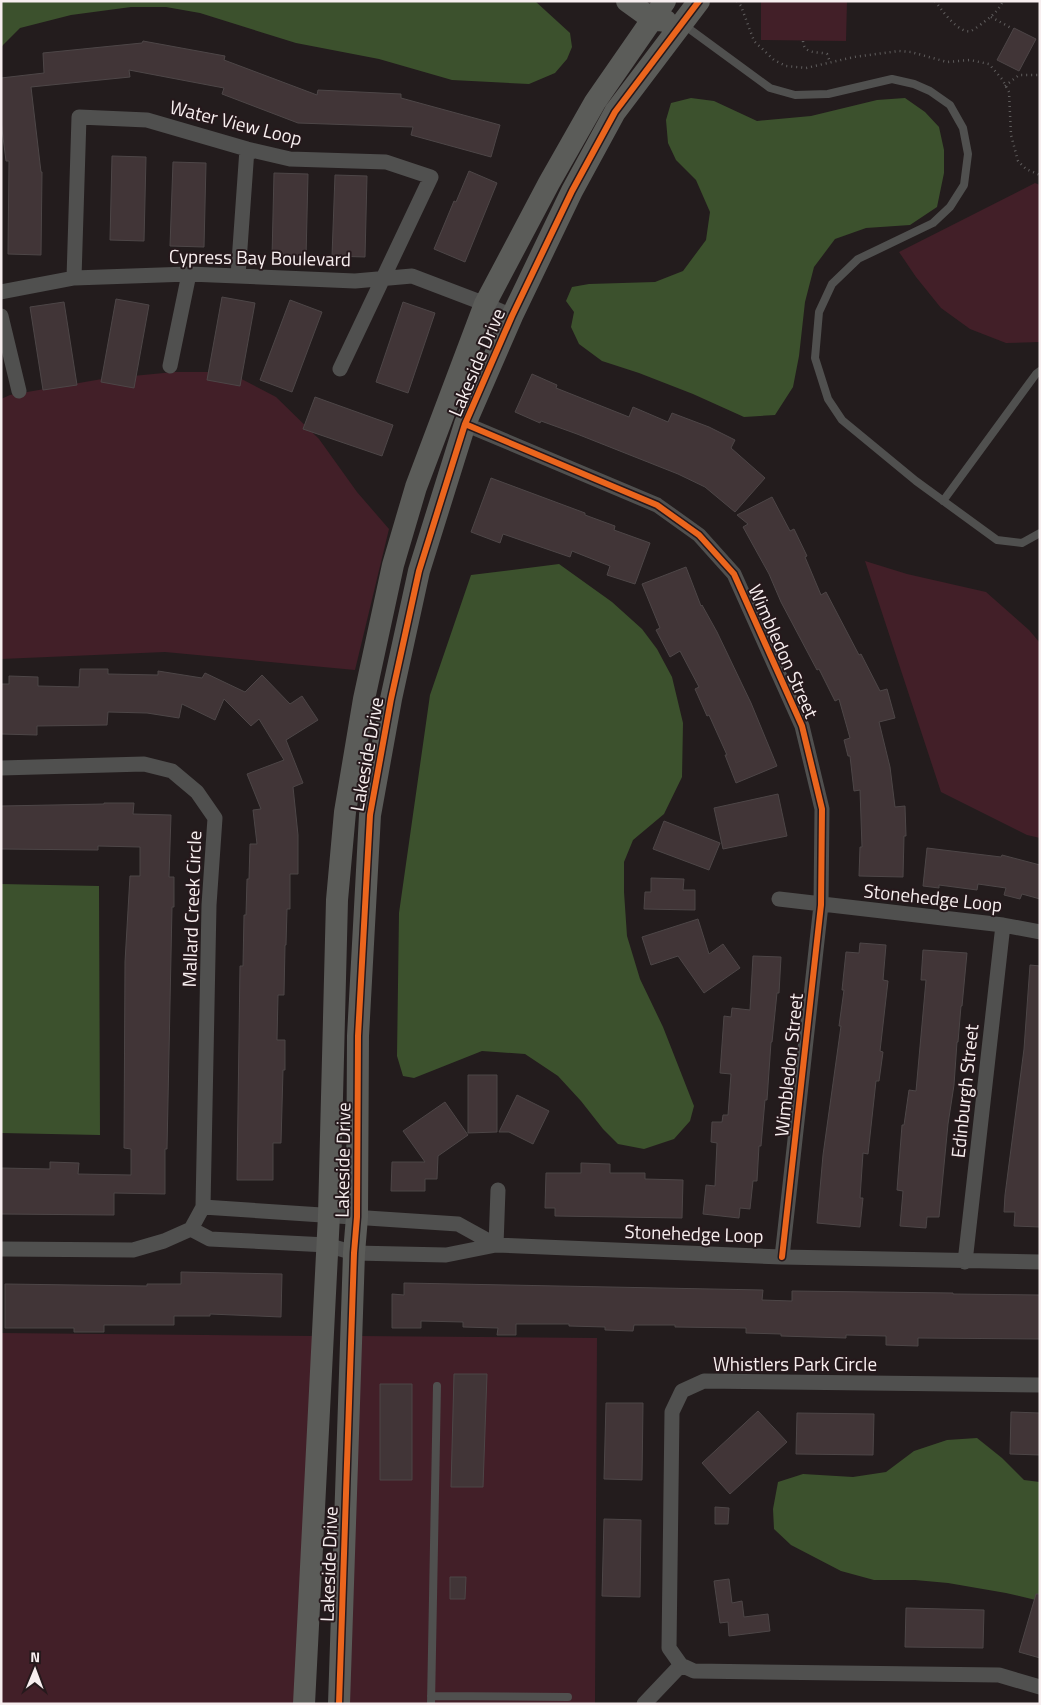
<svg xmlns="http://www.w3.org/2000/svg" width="1041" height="1705" viewBox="0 0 1041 1705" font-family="'Titillium Web',sans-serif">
	<rect width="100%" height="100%" fill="#231c1d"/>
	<path fill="#421f28" d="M 761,1 L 847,1 L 846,41 L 761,40 Z
		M 1035,183 L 1040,185 L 1040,342 L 1006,343 L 970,329 L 941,308 L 916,277 L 899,252 Z
		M 174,372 L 228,372 L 276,397 L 319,439 L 357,492 L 389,529 L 355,670 L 165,652 L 1,659 L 1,399 L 10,395 L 102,379 Z
		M 865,561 L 907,574 L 986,592 L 1029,630 L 1040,643 L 1040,838 L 1027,835 L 941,792 Z
		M 1,1333 L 314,1336 L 296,1704 L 1,1704 Z
		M 359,1336 L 597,1338 L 595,1704 L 347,1704 Z"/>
	<path fill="#3c512d" d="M 1,1 L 535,1 L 570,33 L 572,47 L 567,59 L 555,73 L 529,84 L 452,80 L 379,59 L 296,43 L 200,13 L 166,7 L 131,7 L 71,15 L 20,28 L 3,45 L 1,48 Z
		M 691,98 L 714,101 L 757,121 L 811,116 L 877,100 L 905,98 L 925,112 L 939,127 L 944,150 L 944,173 L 937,207 L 910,225 L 866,228 L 835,239 L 814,267 L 805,302 L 799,356 L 793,387 L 775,415 L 744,417 L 693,394 L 639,373 L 602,361 L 579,344 L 571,327 L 574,312 L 566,301 L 572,287 L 589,284 L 655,282 L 683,271 L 706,240 L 710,212 L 696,180 L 676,160 L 668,143 L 666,120 L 671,103 Z
		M 559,564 L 612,602 L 642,629 L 657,649 L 672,677 L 683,723 L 682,777 L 664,814 L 633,840 L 624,862 L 624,892 L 627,936 L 640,979 L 663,1027 L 694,1106 L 690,1121 L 674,1139 L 644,1149 L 618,1144 L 603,1129 L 581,1101 L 558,1076 L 525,1054 L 482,1051 L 414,1078 L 403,1076 L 397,1056 L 399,913 L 430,695 L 471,575 Z
		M 1,884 L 99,886 L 100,1135 L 1,1133 Z
		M 977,1438 L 1002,1458 L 1024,1480 L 1040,1482 L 1040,1601 L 1006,1593 L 948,1583 L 915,1580 L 874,1580 L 841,1571 L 791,1545 L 774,1529 L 773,1509 L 778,1482 L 803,1474 L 853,1477 L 886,1472 L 914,1451 L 947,1440 Z"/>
	<path fill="#413537" stroke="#4d4647" d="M 1014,28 L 1036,39 L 1019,71 L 997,60 Z
		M 143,41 L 225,56 L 224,60 L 317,95 L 318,90 L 401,94 L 401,98 L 500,125 L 491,157 L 411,135 L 413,127 L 298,123 L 222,94 L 224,88 L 129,70 L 130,77 L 31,87 L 41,172 L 42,172 L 41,255 L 8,254 L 9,161 L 6,161 L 1,121 L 1,78 L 44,73 L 43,53 L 142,43 Z
		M 112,156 L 146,157 L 144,241 L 110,240 Z
		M 173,162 L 206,163 L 204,247 L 170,246 Z
		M 469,171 L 497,183 L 465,262 L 434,249 L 454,201 L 456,202 Z
		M 274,173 L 308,174 L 306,258 L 272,257 Z
		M 335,175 L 367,176 L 365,257 L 332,256 Z
		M 222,297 L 255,303 L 240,386 L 207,380 Z
		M 116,299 L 149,305 L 134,388 L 101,382 Z
		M 290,300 L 322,312 L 292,392 L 260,380 Z
		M 64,302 L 77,385 L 43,390 L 30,307 Z
		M 403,302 L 435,313 L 408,393 L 376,382 Z
		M 532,374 L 557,385 L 556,388 L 629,417 L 633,407 L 668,422 L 672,413 L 709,427 L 735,440 L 731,448 L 765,478 L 735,512 L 705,487 L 678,474 L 577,434 L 541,421 L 540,423 L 515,412 Z
		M 315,397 L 393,425 L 382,456 L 303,429 Z
		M 491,478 L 585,513 L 585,515 L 615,526 L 614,530 L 650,543 L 635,584 L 607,575 L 610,566 L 572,551 L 570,557 L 503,534 L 500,543 L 471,532 Z
		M 772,497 L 790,531 L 794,529 L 807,556 L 805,557 L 821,595 L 826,592 L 859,655 L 861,654 L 880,691 L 887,689 L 895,718 L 879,722 L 890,767 L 895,807 L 905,806 L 906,836 L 904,836 L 903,877 L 859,876 L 860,847 L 862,847 L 860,790 L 854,791 L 850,756 L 848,756 L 844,740 L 850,738 L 839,699 L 835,701 L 819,669 L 817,670 L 781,602 L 769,574 L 743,527 L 748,524 L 737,515 Z
		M 686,567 L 701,606 L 702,605 L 717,632 L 751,703 L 777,766 L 736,783 L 725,755 L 727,755 L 709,715 L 707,716 L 695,689 L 699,687 L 680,651 L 670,657 L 656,630 L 660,628 L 642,584 Z
		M 80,669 L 108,669 L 108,674 L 158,675 L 158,671 L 202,678 L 205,673 L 245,692 L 262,675 L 290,704 L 302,696 L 318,720 L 286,740 L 303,783 L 293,787 L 298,835 L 298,874 L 290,874 L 290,909 L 287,909 L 286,945 L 285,945 L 284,995 L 278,995 L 277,1040 L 285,1040 L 285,1070 L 283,1070 L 281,1143 L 273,1143 L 273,1180 L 237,1180 L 240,966 L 243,966 L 244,915 L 246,915 L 247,879 L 249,879 L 250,844 L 257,844 L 253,810 L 261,809 L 247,774 L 284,760 L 259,719 L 251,726 L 224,699 L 215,720 L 182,704 L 179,718 L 147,713 L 108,712 L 107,725 L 37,726 L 37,735 L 1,734 L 1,684 L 9,684 L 9,676 L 38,677 L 38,686 L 79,687 Z
		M 778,794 L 787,836 L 723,849 L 714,808 Z
		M 104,803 L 134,803 L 133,814 L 171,815 L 169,877 L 174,877 L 174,907 L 172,907 L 167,1149 L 165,1149 L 165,1194 L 114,1193 L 114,1215 L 1,1214 L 1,1168 L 50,1169 L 50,1162 L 79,1163 L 78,1174 L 131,1175 L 131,1149 L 124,1148 L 125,962 L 130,876 L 140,876 L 140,847 L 98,846 L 98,850 L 1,849 L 1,806 L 104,804 Z
		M 664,821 L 720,843 L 709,870 L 653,849 Z
		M 927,848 L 1001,857 L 1002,855 L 1040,865 L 1040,899 L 1022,894 L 1020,899 L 1004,895 L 1006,888 L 978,884 L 977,890 L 939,885 L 939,888 L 923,886 Z
		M 651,878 L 684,879 L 683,890 L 695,890 L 695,910 L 644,909 L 645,892 L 651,892 Z
		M 698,919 L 709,954 L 723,944 L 740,968 L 704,993 L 678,956 L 651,965 L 642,937 Z
		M 860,943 L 886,945 L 883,980 L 888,981 L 880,1051 L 883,1052 L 879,1081 L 876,1081 L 868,1154 L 863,1153 L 860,1198 L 863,1198 L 860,1227 L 817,1223 L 823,1155 L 841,1026 L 839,1026 L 844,990 L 842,990 L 846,952 L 859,953 Z
		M 923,950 L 967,953 L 962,1006 L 961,1006 L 958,1042 L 957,1042 L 954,1085 L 948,1124 L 939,1217 L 927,1217 L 926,1228 L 900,1226 L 903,1191 L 897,1190 L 902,1125 L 904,1125 L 909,1090 L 916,1091 L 926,980 L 921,980 Z
		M 753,956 L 781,957 L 779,993 L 777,993 L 772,1042 L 771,1042 L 767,1100 L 765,1100 L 761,1146 L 759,1146 L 757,1181 L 753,1181 L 750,1209 L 740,1208 L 739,1218 L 703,1214 L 706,1185 L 715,1186 L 717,1143 L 711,1142 L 712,1122 L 722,1122 L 723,1115 L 728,1115 L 731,1074 L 720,1073 L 724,1016 L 731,1017 L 732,1008 L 750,1010 Z
		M 1030,965 L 1040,966 L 1040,1227 L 1014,1226 L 1015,1212 L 1004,1212 L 1005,1195 L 1024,1049 Z
		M 468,1075 L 497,1075 L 497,1132 L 468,1133 Z
		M 517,1095 L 549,1111 L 533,1144 L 509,1132 L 499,1132 Z
		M 445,1102 L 468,1135 L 438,1156 L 437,1179 L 425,1179 L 425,1191 L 391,1191 L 392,1162 L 425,1162 L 403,1131 Z
		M 581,1163 L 610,1164 L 610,1173 L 645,1173 L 645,1179 L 683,1180 L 682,1218 L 555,1216 L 555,1208 L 545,1208 L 546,1173 L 581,1173 Z
		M 181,1272 L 282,1274 L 281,1317 L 210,1314 L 210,1316 L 174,1316 L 174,1325 L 104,1325 L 104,1332 L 74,1332 L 74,1328 L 5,1328 L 5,1284 L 147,1286 L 147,1284 L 181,1284 Z
		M 404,1283 L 763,1290 L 762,1300 L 792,1301 L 792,1291 L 953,1293 L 953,1294 L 1040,1295 L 1040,1339 L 918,1338 L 918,1346 L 886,1345 L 886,1336 L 846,1335 L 846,1338 L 781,1336 L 781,1334 L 746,1333 L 746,1328 L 675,1327 L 675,1325 L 634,1325 L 633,1331 L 605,1330 L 605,1327 L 569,1326 L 569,1324 L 516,1324 L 516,1335 L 497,1335 L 498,1328 L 463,1327 L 463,1322 L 421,1321 L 421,1328 L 392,1328 L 392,1294 L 404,1295 Z
		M 454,1374 L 487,1374 L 483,1487 L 451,1487 Z
		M 380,1384 L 412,1384 L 412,1480 L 380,1480 Z
		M 606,1403 L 643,1403 L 642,1480 L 604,1479 Z
		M 758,1411 L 787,1442 L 730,1494 L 702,1463 Z
		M 1011,1412 L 1040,1413 L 1040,1455 L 1010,1454 Z
		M 797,1413 L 874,1414 L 873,1455 L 796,1454 Z
		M 715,1507 L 729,1508 L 728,1524 L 715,1524 Z
		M 604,1519 L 641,1520 L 640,1597 L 602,1596 Z
		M 450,1577 L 466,1577 L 465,1599 L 450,1599 Z
		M 729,1579 L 732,1603 L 742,1601 L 744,1617 L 768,1614 L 770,1631 L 729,1636 L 728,1622 L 720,1623 L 714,1581 Z
		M 1036,1594 L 1040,1594 L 1040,1658 L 1019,1652 Z
		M 906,1608 L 984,1610 L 983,1648 L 905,1647 Z"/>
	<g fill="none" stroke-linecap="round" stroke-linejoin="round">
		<path stroke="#605e5e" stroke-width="2.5" stroke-dasharray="1 4" stroke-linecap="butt" d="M 737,1 L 741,6 L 754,41 L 774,60 L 786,66 L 806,68 L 854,57 L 899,51 L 911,52 L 947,62 L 970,60 L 989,64 L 1002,79 L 1009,92 L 1011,135 L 1018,161 L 1026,169 L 1040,175
			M 935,1 C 942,10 958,34 971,31 C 975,29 980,25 984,22 C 992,16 998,11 1003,1
			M 991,17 L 1013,29
			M 803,41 C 804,55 817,51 827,54 L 830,62
			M 1005,86 L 1019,75 L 1040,75"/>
		<path stroke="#50504f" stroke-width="8" d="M 684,25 L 770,88 L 795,95 L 828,94 L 892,79 L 914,84 L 930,91 L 950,105 L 963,128 L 968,154 L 964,185 L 950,207 L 933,223 L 858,259 L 832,284 L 819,312 L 815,358 L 828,399 L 842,420 L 916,481 L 997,540 L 1022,543 L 1040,533
			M 943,501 L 1036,374 L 1040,371
			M 431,1696 L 568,1697
			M 431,1704 L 437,1386"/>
		<path stroke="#50504f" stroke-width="15" d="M 238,276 L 247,149
			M 74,278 L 79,117 L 147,120 L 247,149 L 290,159 L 386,162 L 431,177 L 340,369
			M 1,292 L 74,278 L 189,274 L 355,281 L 412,276 L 475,300 L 512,316
			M 1,316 L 19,391
			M 170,366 L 189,274
			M 465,424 L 657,505 L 699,535 L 734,574 L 802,726 L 822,809 L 821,905 L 782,1257
			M 1,768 L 144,764 L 172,771 L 197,792 L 215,818 L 209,905 L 203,1207 L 191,1229 L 164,1241 L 133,1250 L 1,1249
			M 779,899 L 1003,925 L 1040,932
			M 203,1207 L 458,1224 L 496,1245
			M 191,1229 L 210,1239 L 327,1245 L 354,1253 L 446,1255 L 496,1245 L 782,1257 L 1040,1262
			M 496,1245 L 498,1190
			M 965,1262 L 1003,925
			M 1040,1385 L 704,1381 L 682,1391 L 672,1412 L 669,1648 L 681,1665 L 694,1671 L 999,1675 L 1040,1687
			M 644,1704 L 681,1665"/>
		<path stroke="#5b5c59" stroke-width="22" d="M 627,1 L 652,19 L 666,21
			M 304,1704 L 329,1215 L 337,900 L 345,812 L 364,699 L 393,565 L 416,487 L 485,304 L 549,183 L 595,102 L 665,1
			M 339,1704 L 354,1253 L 357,1217 L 358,1036 L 370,815 L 391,699 L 419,571 L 465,424 L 512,316 L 572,191 L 615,112 L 699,1"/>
		<g stroke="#26191c" stroke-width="9">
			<path id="cycleway" d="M 465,424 L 657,505 L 699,535 L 734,574 L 802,726 L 822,809 L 821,905 L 782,1257
				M 339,1704 L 354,1253 L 357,1217 L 358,1036 L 370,815 L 391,699 L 419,571 L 465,424 L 512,316 L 572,191 L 615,112 L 699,1"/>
		</g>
		<use href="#cycleway" stroke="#eb651d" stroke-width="6"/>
	</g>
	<g text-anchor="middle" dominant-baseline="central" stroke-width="4" stroke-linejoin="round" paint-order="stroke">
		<g font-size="19" fill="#f7eeef" stroke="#26191c">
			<text transform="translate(236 122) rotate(14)">Water View Loop</text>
			<text transform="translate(260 257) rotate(1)">Cypress Bay Boulevard</text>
			<text transform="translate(476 362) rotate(-67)">Lakeside Drive</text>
			<text transform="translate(784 651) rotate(66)">Wimbledon Street</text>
			<text transform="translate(366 754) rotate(-80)">Lakeside Drive</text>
			<text transform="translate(933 897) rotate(6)">Stonehedge Loop</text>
			<text transform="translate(191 909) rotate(-88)">Mallard Creek Circle</text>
			<text transform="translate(788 1065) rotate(-84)">Wimbledon Street</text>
			<text transform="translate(964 1091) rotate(-84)">Edinburgh Street</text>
			<text transform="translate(342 1160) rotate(-89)">Lakeside Drive</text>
			<text transform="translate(694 1233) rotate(2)">Stonehedge Loop</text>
			<text x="795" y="1363">Whistlers Park Circle</text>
			<text transform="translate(328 1564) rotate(-88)">Lakeside Drive</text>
		</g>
	</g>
	<rect width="1041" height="1705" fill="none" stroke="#f7eeef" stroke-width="5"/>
	<g transform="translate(35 1670) rotate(1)" stroke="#26191c" stroke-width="4" paint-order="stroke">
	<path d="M0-4L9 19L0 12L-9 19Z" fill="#f7eeef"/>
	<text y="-8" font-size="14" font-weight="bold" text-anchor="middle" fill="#f7eeef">N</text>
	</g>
</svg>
